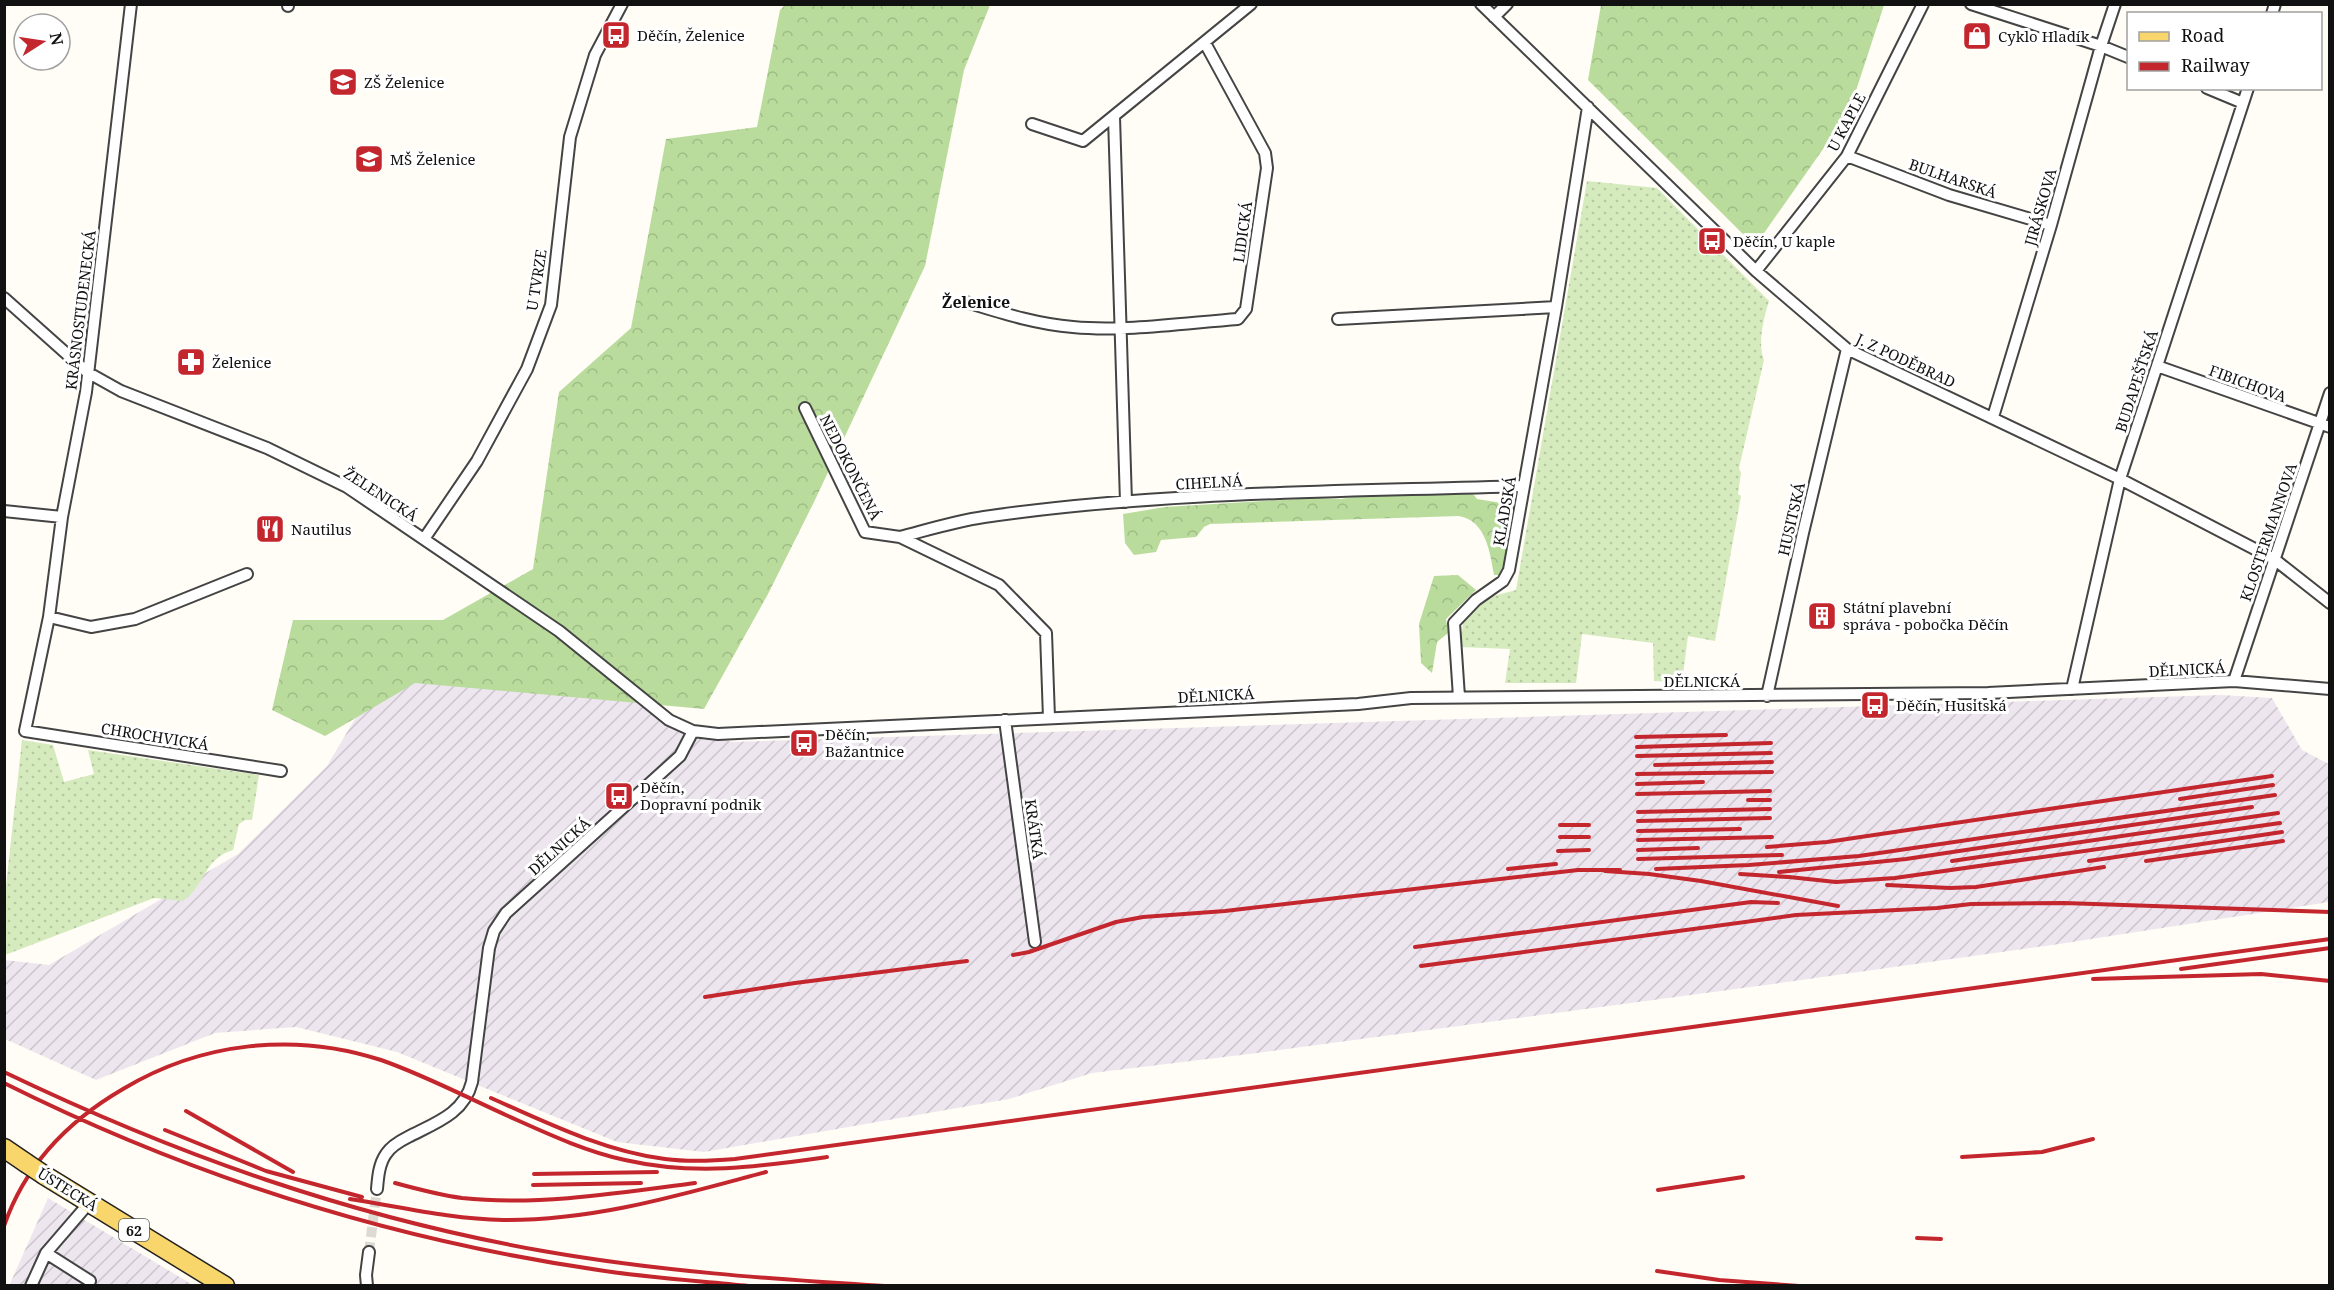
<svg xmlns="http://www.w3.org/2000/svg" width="2334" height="1290" viewBox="0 0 2334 1290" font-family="'Noto Serif',serif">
	<defs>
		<pattern id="industrial-furrows" width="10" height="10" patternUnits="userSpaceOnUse" patternTransform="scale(1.5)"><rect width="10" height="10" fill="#eee6ef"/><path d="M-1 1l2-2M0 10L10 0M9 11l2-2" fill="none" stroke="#cbc4cc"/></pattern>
		<pattern id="forest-crowns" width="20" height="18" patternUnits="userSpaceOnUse" patternTransform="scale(1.5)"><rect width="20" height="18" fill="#b9dc9c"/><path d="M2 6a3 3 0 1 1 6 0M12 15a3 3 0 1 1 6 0" fill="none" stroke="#9ebc85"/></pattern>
		<pattern id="garden-dots" width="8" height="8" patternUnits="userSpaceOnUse" patternTransform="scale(1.5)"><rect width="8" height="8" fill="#d5ebbd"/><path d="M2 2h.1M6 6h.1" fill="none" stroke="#b6c8a1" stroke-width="1.8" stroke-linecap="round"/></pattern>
	</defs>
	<rect width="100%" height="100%" fill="#fffdf5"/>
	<path fill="url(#industrial-furrows)" d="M 384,670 L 633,702 L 731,742 L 2221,695 L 2272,698 L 2302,750 L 2329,764 L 2329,902 L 2059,944 L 1773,984 L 1249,1054 L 1092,1073 L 1009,1099 L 704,1152 L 617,1142 L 397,1052 L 296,1027 L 215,1033 L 96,1080 L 5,1039 L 5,960 L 49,965 L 238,854 L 327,766 Z
		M 48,1198 L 193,1285 L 9,1286 Z"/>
	<path fill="url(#forest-crowns)" d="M 785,5 L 990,5 L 964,70 L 925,266 L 814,502 L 768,594 L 704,709 L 415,683 L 325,736 L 272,710 L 293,620 L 443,620 L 533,569 L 559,392 L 631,328 L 666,139 L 757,127 L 780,10 Z
		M 1601,5 L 1884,5 L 1849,112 L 1755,246 L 1588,80 Z
		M 1461,491 L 1474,495 L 1477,499 L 1514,505 L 1502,575 L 1494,575 C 1490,552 1486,521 1459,516 L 1210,524 L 1204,527 L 1196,537 L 1161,540 L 1156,552 L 1134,555 L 1125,543 L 1123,514 L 1165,507 L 1316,498 L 1341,499 L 1370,494 Z
		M 1458,575 L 1476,590 L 1446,619 L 1448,633 L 1437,642 L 1432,673 L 1421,663 L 1419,624 L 1434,576 Z"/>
	<path fill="url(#garden-dots)" d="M 1587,181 L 1657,188 L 1769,301 C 1764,317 1757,344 1764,360 L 1739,468 L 1741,473 L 1738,494 L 1741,496 L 1715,641 L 1688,636 L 1682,682 L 1654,681 L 1653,643 L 1582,634 L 1576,683 L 1505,683 L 1510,649 L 1460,647 L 1464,616 L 1482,599 L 1516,590 Z
		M 22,740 L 53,745 L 64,782 L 94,774 L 88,750 L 259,775 L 252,820 L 245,820 L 239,824 L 233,850 C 203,859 206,885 183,901 L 154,898 L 5,955 L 5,895 Z"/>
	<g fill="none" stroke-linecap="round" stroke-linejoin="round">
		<path stroke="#dbdad3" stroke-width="10" stroke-dasharray="10 5" stroke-linecap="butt" d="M 369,1252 L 377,1189"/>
		<g stroke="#444" stroke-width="14">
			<path id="street" d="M 131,4 L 86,392 L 62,517 L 49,617 L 25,731 L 281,771
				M 1481,4 L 1756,271 L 1847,349 L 2120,479 L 2274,559 L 2330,603
				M 1971,4 L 2101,46 L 2128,57
				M 288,6 L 288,4
				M 2272,14 L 2275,4
				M 1494,17 L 1507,4
				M 2207,88 L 2243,103
				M 1114,117 L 1126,502
				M 1032,124 L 1083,141 L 1251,4
				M 1847,156 L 1949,195 L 2051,225
				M 1756,271 L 1847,156 L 1923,4
				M 4,298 L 87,372 L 121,391 L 267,448 L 347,487 L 559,631 L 669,720 L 693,731
				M 966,302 C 1002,313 1036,324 1073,327 C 1124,332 1185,323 1238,319 L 1246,309 L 1267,168 L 1265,153 L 1205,43
				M 1338,319 L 1556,307
				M 2157,366 L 2330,427
				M 805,408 L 865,532 L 900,537 L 999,585 L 1046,633 L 1049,718
				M 1993,417 L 2051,225 L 2101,46 L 2115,4
				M 4,511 L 62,517
				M 900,537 C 927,530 956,521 984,517 C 1162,491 1343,492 1523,486
				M 424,539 L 477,461 L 527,369 L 551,305 L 570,137 L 595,55 L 622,4
				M 49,617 L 91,627 L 135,619 L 247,574
				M 2234,681 L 2330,393
				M 2072,689 L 2120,479 L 2248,88
				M 1767,696 L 1803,533 L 1847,349
				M 1459,697 L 1454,623 L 1476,600 L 1503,581 L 1509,570 L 1556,307 L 1588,107
				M 1005,720 L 1035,942
				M 377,1189 C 378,1177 379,1164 386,1154 C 391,1146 400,1141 408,1137 C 435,1123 464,1114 472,1082 L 489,948 L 494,931 L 506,913 L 680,756 L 693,731 L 718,734 L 1358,704 L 1411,698 L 1988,693 L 2234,681 L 2330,689
				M 46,1253 L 90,1281
				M 31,1286 L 46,1253 L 89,1203
				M 367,1286 L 366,1275 L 369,1252"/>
		</g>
		<g stroke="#222" stroke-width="21">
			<path id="primary" d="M 4,1148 L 26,1163
				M 44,1175 L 225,1286"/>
		</g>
		<use href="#street" stroke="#fff" stroke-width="10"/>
		<use href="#primary" stroke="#f9d66b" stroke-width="18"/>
		<path stroke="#c4262e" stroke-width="4" d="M 1636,737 L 1726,735
			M 1637,747 L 1771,743
			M 1637,756 L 1771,753
			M 1655,765 L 1772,762
			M 1637,774 L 1772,772
			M 1637,784 L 1703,782
			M 1637,794 L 1770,791
			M 2180,799 L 2273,785
			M 1748,800 L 1770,800
			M 1638,812 L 1770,809
			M 1638,821 L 1770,818
			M 1560,825 L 1589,825
			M 1638,831 L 1740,829
			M 1560,837 L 1589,837
			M 1638,840 L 1772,837
			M 1767,847 L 1827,842 L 2272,776
			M 1638,850 L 1698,848
			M 1558,851 L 1589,850
			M 1638,859 L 1782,855
			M 1952,861 L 2278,813
			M 2089,861 L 2282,832
			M 2146,861 L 2283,841
			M 1508,869 L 1556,864
			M 1656,869 L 1749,865 L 1859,856 L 2275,795
			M 1779,872 L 1906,859 L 2252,807
			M 1740,874 L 1788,877
			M 1789,877 L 1836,882 L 1895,878 L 2280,823
			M 1887,885 L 1950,888 L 1976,887 L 2104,867
			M 1415,947 L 1751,902 L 1778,903
			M 1013,955 L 1029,952 L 1116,922 L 1143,917 L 1225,911 L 1578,870 L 1620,870 L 1605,871 L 1649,874 L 1701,881 L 1838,906
			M 1421,966 L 1796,915 L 1937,908 L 1971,904 L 2064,903 L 2330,912
			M 2181,969 L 2330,948
			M 2093,979 L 2261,974 L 2330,981
			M 705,997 L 795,983 L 967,961
			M 4,1072 C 179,1156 352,1217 543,1251 C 656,1271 771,1279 885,1286
			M 4,1083 C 192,1177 396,1241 605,1271 C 653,1278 701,1281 749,1286
			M 491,1098 C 547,1123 604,1151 665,1159 C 688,1162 712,1161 735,1159 L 2330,939
			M 186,1111 L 293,1172
			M 165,1130 L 266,1171 L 362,1197
			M 1962,1157 L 2042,1152 L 2093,1139
			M 534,1174 L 657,1172
			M 395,1183 C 417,1189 439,1195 462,1198 C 538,1206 620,1193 695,1183
			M 533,1185 L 641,1183
			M 1658,1190 L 1743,1177
			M 350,1199 C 401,1207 452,1219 503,1220 C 594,1221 680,1195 766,1172
			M 4,1226 C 25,1165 68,1121 123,1089 C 201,1042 295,1032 381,1060 C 424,1075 466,1097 508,1116 C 546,1133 584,1151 625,1160 C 695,1176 757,1167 827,1157
			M 1917,1238 L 1941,1239
			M 1657,1271 L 1719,1280 L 1799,1286"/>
		<g stroke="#222" stroke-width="21" stroke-linecap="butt">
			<path id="primary-bridge" d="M 26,1163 L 44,1175"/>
		</g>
		<use href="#primary-bridge" stroke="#f9d66b" stroke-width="18"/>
	</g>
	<defs>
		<g id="bus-square" transform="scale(1.5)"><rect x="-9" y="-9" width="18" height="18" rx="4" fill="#c4262e" stroke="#fff"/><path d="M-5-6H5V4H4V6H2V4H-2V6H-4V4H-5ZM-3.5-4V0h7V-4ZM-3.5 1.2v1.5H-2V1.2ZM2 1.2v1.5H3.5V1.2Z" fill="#fff"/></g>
		<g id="shop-square" transform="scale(1.5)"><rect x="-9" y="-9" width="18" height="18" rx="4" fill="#c4262e" stroke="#fff"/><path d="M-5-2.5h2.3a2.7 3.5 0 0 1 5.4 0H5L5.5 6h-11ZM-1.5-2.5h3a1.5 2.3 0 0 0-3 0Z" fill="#fff"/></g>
		<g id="school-square" transform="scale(1.5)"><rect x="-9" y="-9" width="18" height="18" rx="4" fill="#c4262e" stroke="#fff"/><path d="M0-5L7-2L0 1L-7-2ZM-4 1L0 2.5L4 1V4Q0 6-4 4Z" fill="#fff"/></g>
		<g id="pharmacy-square" transform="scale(1.5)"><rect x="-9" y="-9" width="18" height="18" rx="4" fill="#c4262e" stroke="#fff"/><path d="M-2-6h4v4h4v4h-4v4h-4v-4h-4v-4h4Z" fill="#fff"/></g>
		<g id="restaurant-square" transform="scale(1.5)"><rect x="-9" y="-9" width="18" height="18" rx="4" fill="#c4262e" stroke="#fff"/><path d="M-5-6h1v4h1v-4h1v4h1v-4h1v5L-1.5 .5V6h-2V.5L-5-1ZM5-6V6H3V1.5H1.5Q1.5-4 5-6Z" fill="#fff"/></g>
		<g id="building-square" transform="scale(1.5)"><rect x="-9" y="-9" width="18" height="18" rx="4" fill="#c4262e" stroke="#fff"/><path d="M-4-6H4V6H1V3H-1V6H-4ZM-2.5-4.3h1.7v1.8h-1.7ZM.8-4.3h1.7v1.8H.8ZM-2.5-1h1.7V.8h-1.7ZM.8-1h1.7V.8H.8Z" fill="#fff"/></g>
	</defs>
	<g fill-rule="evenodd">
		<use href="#bus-square" x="616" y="35"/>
		<use href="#shop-square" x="1977" y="36"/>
		<use href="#school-square" x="343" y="82"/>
		<use href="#school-square" x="369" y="159"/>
		<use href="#bus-square" x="1712" y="241"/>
		<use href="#pharmacy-square" x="191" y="362"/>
		<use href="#restaurant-square" x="270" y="529"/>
		<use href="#building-square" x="1822" y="616"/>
		<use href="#bus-square" x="1875" y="705"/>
		<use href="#bus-square" x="804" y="743"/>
		<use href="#bus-square" x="619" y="796"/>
	</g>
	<g text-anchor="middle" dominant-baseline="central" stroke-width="6" stroke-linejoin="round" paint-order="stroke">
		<rect fill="#fff" stroke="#585858" stroke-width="1.5" x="119" y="1219" width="30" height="22" rx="4.5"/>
		<g font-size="14" font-weight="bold" fill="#111">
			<text x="134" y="1230">62</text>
		</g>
		<g font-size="15" fill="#111" stroke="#fff" text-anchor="start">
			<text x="637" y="35">Děčín, Želenice</text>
			<text x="1998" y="36">Cyklo Hladík</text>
			<text x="364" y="82">ZŠ Želenice</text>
			<text x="390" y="159">MŠ Želenice</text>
			<text x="1733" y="241">Děčín, U kaple</text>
			<text x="212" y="362">Želenice</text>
			<text x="291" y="529">Nautilus</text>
			<text x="1843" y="607">Státní plavební<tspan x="1843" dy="17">správa - pobočka Děčín</tspan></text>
			<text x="1896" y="705">Děčín, Husitská</text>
			<text x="825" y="734">Děčín,<tspan x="825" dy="17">Bažantnice</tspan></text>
			<text x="640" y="787">Děčín,<tspan x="640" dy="17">Dopravní podnik</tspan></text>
		</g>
		<g font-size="15" fill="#111" stroke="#fff">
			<text transform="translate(1846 122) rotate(-62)">U KAPLE</text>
			<text transform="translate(1953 178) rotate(19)">BULHARSKÁ</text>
			<text transform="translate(2040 207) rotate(-74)">JIRÁSKOVA</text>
			<text transform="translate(1242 232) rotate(-82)">LIDICKÁ</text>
			<text transform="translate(536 280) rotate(-81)">U TVRZE</text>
			<text transform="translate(80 310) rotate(-83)">KRÁSNOSTUDENECKÁ</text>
			<text transform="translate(1906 360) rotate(25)">J. Z PODĚBRAD</text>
			<text transform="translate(2136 381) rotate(-72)">BUDAPEŠŤSKÁ</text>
			<text transform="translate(2248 383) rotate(20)">FIBICHOVA</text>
			<text transform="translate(851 467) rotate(63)">NEDOKONČENÁ</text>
			<text transform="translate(1209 482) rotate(-3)">CIHELNÁ</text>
			<text transform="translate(381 494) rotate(33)">ŽELENICKÁ</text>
			<text transform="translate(1504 511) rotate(-80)">KLADSKÁ</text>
			<text transform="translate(1791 519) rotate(-77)">HUSITSKÁ</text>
			<text transform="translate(2268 532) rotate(-71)">KLOSTERMANNOVA</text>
			<text transform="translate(2187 669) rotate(-3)">DĚLNICKÁ</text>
			<text x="1702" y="681">DĚLNICKÁ</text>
			<text transform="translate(1216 695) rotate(-3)">DĚLNICKÁ</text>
			<text transform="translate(155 736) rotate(9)">CHROCHVICKÁ</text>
			<text transform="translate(1035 829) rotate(82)">KRÁTKÁ</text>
			<text transform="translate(559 846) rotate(-42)">DĚLNICKÁ</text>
			<text transform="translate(68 1189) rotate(32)">ÚSTECKÁ</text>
		</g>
		<g font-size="16" font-weight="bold" fill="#111" stroke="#fff">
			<text x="976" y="302">Želenice</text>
		</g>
	</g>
	<rect width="2334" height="1290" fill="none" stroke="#111111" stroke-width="12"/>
	<rect x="2127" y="12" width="195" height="78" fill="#ffffff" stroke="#a0a0a0" stroke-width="1.5"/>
	<rect x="2139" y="32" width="30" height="9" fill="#f9d66b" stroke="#a0a0a0" stroke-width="1.5"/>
	<text x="2181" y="42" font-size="18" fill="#111111">Road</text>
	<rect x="2139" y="62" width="30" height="9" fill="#c4262e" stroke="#a0a0a0" stroke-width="1.5"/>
	<text x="2181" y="72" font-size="18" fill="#111111">Railway</text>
	<g transform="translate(42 42) rotate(78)"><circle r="28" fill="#ffffff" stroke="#a0a0a0" stroke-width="1.5"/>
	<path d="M0-4.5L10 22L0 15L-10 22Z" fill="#c4262e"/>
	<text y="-9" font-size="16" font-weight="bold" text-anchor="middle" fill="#111111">N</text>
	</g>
</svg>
